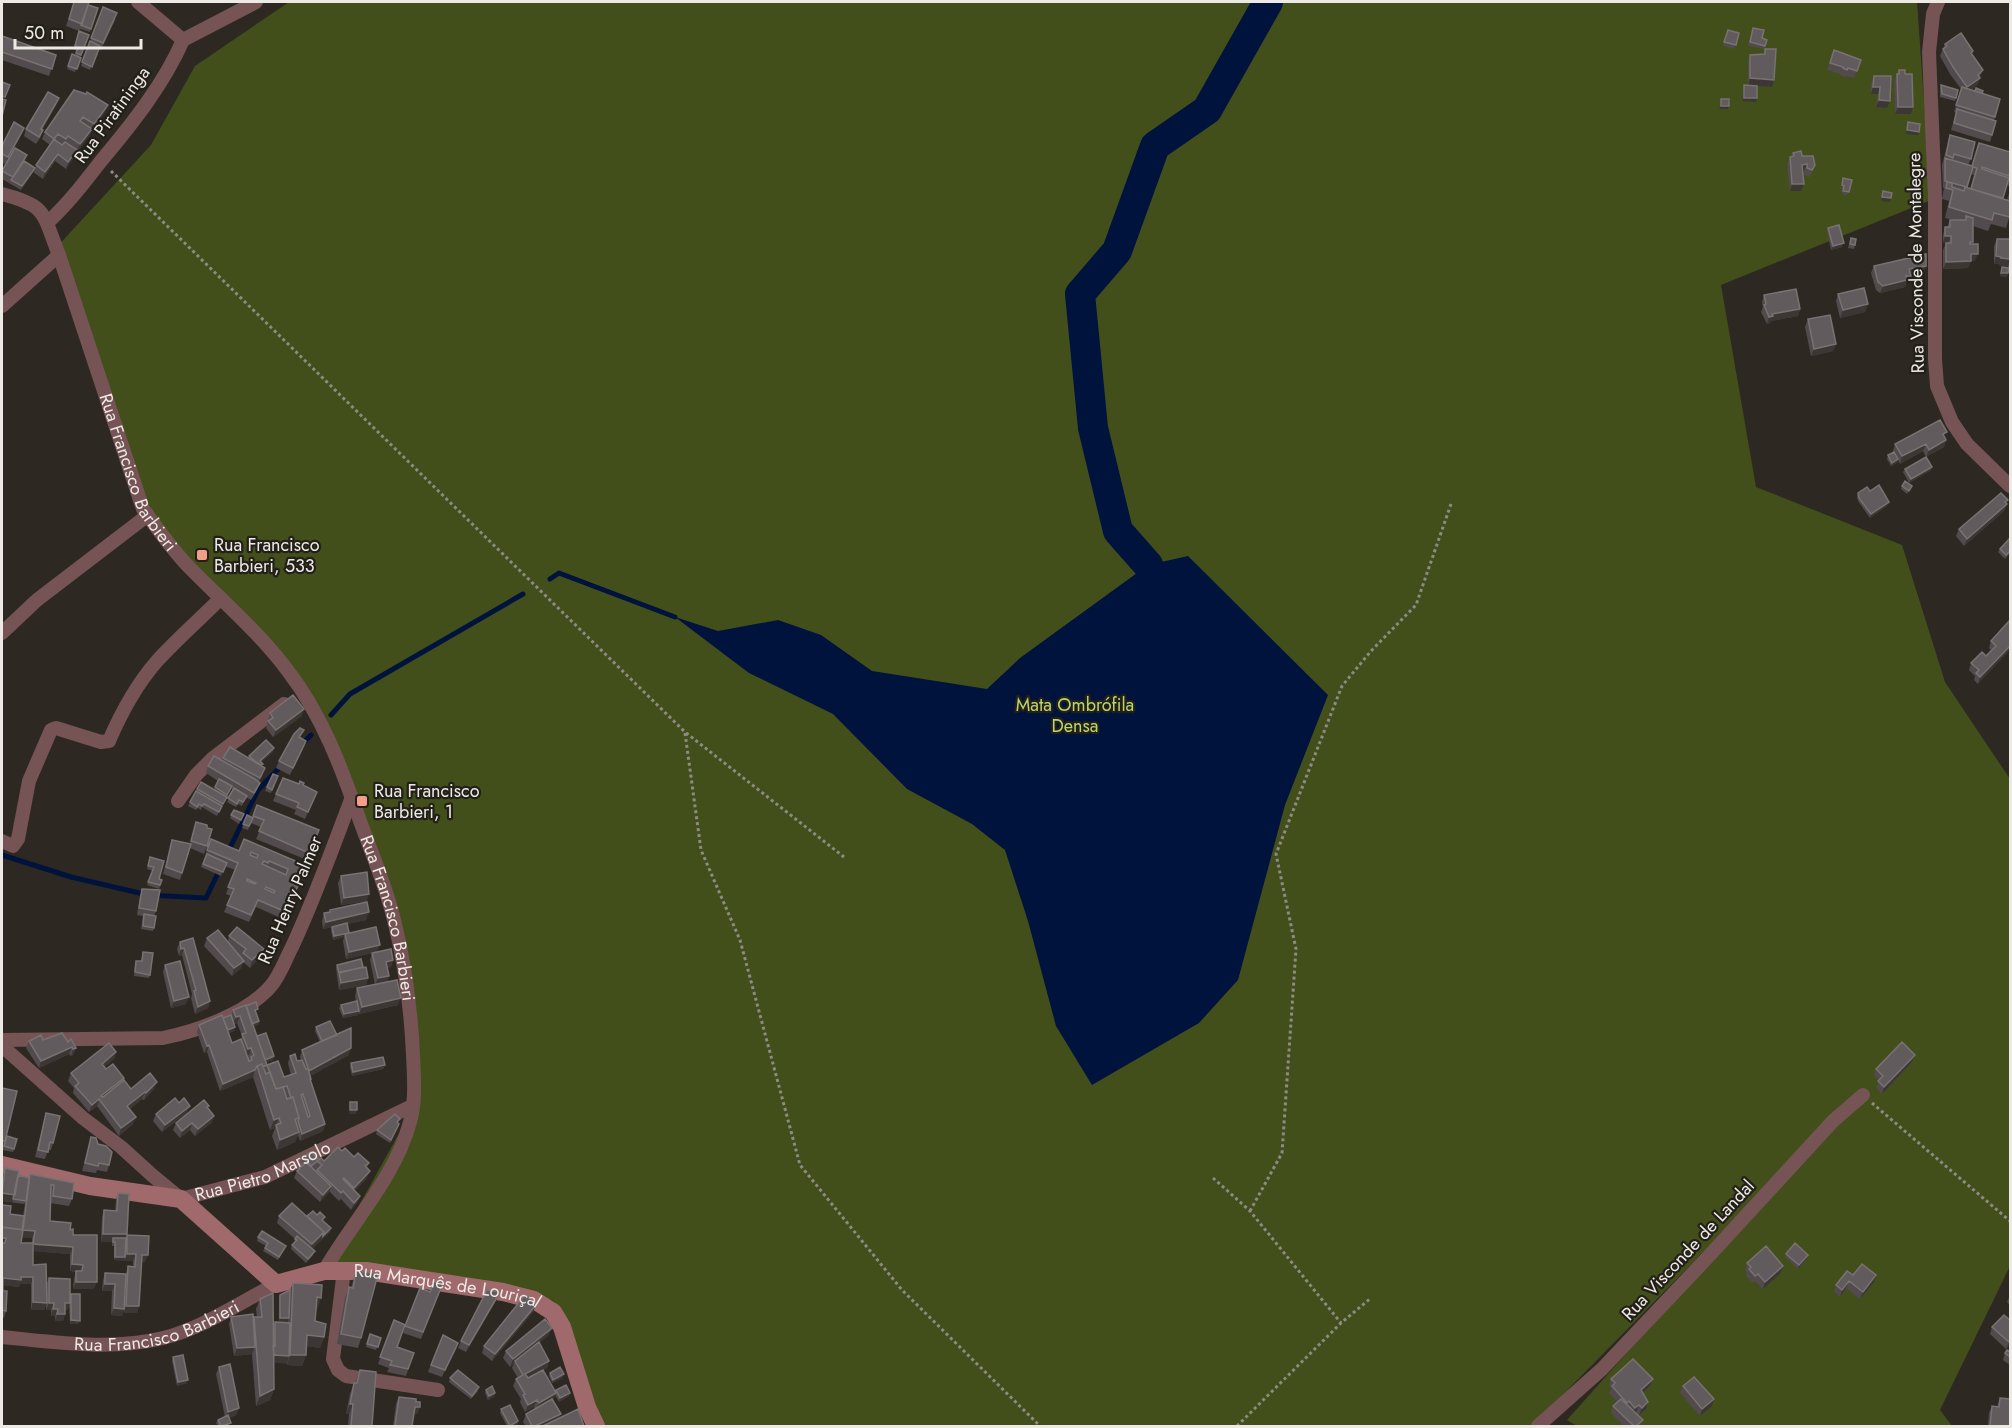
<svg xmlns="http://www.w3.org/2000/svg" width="2012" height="1428" viewBox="0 0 2012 1428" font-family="Jost,sans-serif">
	<rect width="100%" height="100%" fill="#2d2922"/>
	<path fill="#424f1b" d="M 289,2 L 1917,2 L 1931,200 L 1721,285 L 1756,487 L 1902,545 L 1945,682 L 2010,779 L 2010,1266 L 1940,1410 L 1952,1426 L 1577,1426 L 1567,1420 L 1845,1108 L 1532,1426 L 597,1426 L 581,1375 L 554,1301 L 488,1285 L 325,1267 L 412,1110 L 412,1022 L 373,856 L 298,684 L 142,506 L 54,250 L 151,145 L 195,66 Z"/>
	<path fill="#00133c" d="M 1188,556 L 1328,695 L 1285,805 L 1238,980 L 1199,1023 L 1092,1085 L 1056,1026 L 1028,921 L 1005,850 L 972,824 L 907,789 L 833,714 L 749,673 L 675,617 L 718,631 L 778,620 L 821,635 L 872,671 L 987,689 L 1020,658 L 1148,565 Z"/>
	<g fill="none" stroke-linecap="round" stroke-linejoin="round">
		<path stroke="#00133c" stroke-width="5" d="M 550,579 L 559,573 L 675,617
			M 331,715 L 350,694 L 523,594
			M 301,745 L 311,735
			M 228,852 L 258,790 L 283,764
			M 2,855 L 71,877 L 148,895 L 206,898 L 220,869"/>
		<path stroke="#00133c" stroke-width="30" d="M 1148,565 L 1118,531 L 1093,428 L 1080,294 L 1117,251 L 1155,146 L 1207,110 L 1268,2"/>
		<path stroke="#8e8a85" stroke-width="3" stroke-dasharray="3 3" stroke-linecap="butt" d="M 111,171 L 685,732 L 844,857
			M 685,733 L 701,850 L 740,940 L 800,1165 L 902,1290 L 1040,1426
			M 1872,1103 L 2010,1221
			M 1213,1178 L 1250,1211 L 1341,1323
			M 1250,1211 L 1282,1153 L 1296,949 L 1276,854 L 1342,686 L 1371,651 L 1416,605 L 1451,504
			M 1237,1426 L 1341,1323 L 1371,1298"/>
		<g stroke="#765354" stroke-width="14">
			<path d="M 138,2 L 183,40"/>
			<path d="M 1938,2 L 1933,14 L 1929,52 L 1935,198 L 1935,359 L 1937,386 L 1952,422 L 1967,444 L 2010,486"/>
			<path d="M 183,40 L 256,2"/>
			<path id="s1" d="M 2,194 C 48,206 42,213 59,255 L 143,509 C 157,528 171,548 188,566 C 221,600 259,632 288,671 C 322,715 342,769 360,821 C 372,854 386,886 394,920 C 405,964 411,1009 413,1055 C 414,1076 416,1102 410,1122 C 395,1178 352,1222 324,1271"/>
			<path d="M 47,223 C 67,205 84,183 101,161 C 132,124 164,84 183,40"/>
			<path d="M 2,306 L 59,255"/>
			<path d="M 2,633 L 37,600 L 148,515"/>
			<path d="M 178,801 L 196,775 L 213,758 L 284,704"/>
			<path d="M 2,841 L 13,846 L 18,839 L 29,781 L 51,730 L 56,728 L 101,742 L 109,741 C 121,713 137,684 157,661 C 177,639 200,619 221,598"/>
			<path d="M 2,1040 L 163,1038 C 197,1031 246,1014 270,987 C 280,976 285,960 292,947 C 315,898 333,847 352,797"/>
			<path id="s2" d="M 2,1046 L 83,1118 L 121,1147 L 153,1176 L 181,1199 L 265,1177 L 412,1106"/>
			<path d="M 344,1270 L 333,1359 L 338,1370 L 346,1376 L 438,1390"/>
			<path id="s3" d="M 2,1337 C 55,1342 110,1351 163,1338 C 201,1329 241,1302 276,1284"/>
			<path d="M 1538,1426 L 1602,1369 L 1707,1258 L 1833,1121 L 1863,1095"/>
		</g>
		<path stroke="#a0696b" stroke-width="18" id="s4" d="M 2,1165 L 90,1186 L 181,1199 L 276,1284 L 324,1271 L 366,1271 L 503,1292 L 534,1300 L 553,1312 L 562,1327 L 587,1407 L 596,1426"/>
	</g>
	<path fill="#524a4d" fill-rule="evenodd" d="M 74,2 L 88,5 L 98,8 L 90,32 L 80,29 L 79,31 L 66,26 Z
		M 103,7 L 115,20 L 101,50 L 98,49 L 90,70 L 81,66 Z
		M 1753,28 L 1762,38 L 1767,40 L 1764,49 L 1748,46 Z
		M 1728,30 L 1739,33 L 1734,49 L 1723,46 Z
		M 79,31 L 89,35 L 75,72 L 67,69 L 72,54 L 75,55 L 77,51 L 73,49 Z
		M 2,36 L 56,55 L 49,76 L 2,60 Z
		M 1945,44 L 1973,51 L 1972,54 L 1983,70 L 1977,85 L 1971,90 L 2000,99 L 1994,120 L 1992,135 L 1990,142 L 1951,130 L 1956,113 L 1954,112 L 1961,89 L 1950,74 L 1940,56 Z
		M 1765,49 L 1772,87 L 1748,85 L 1748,62 L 1750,55 L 1764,54 Z
		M 1834,50 L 1861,60 L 1854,78 L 1845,76 L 1845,77 L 1840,75 L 1841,74 L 1827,70 Z
		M 1899,70 L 1911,114 L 1895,114 L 1894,81 Z
		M 1874,76 L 1890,101 L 1887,108 L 1876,107 L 1878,94 L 1871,94 L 1871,83 Z
		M 1941,85 L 1958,90 L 1955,101 L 1940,97 L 1940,88 Z
		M 74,90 L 105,112 L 91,131 L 89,136 L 77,152 L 77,151 L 74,157 L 66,169 L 55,161 L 43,179 L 33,172 L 21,190 L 2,179 L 2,171 L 5,164 L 2,162 L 2,146 L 24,128 L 21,135 L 8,160 L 25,161 L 35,168 L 50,145 L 42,139 L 45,132 Z
		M 59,98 L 56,105 L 42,130 L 43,130 L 40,138 L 36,144 L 24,136 L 26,129 Z
		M 1950,135 L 1971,159 L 1968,165 L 1972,166 L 1979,143 L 2010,152 L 2010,186 L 2007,185 L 2003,198 L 2007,200 L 2010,190 L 2010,215 L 2006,228 L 1991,224 L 1988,231 L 1973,226 L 1972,244 L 1975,261 L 1971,261 L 1968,268 L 1943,269 L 1943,250 L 1946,243 L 1943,243 L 1943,235 L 1945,227 L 1947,227 L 1950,220 L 1954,220 L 1945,218 L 1949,201 L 1942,199 L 1944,188 L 1943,188 L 1942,165 ZM 1971,174 L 1974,175 L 1970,189 L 1967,188 Z
		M 1793,153 L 1802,156 L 1815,165 L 1810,177 L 1804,175 L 1804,171 L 1803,172 L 1801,191 L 1790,191 L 1787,164 L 1790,157 L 1792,157 Z
		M 1843,178 L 1852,180 L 1847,196 L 1842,194 L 1843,189 L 1841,189 Z
		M 1828,228 L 1842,247 L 1831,250 L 1827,231 Z
		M 1851,238 L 1855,245 L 1854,249 L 1848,248 Z
		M 1997,239 L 2010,239 L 2010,271 L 2008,271 L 2007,277 L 2000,276 L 2002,267 L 2008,268 L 2008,266 L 1999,265 L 1999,264 L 1994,264 L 1994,246 Z
		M 1874,266 L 1924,273 L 1911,275 L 1909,283 L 1906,283 L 1905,287 L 1880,293 L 1876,290 L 1871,273 Z
		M 1838,294 L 1868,304 L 1865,312 L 1840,318 L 1836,301 Z
		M 1764,295 L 1800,309 L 1798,316 L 1771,321 L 1770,323 L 1767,324 L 1761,312 L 1763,307 L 1762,302 Z
		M 1808,319 L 1836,344 L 1833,351 L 1811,356 L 1805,327 Z
		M 1945,437 L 1946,440 L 1944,447 L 1926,457 L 1923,451 L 1900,464 L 1898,460 L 1897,463 L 1891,466 L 1887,459 L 1888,455 L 1893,452 L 1893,451 L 1895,444 Z
		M 1905,469 L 1931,470 L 1909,483 L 1903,472 Z
		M 1902,486 L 1912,486 L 1907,494 L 1901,489 Z
		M 1870,491 L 1889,502 L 1888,505 L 1870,518 L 1858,501 L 1857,497 L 1858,493 Z
		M 2008,500 L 2004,511 L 1964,546 L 1956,536 L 1959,529 Z
		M 2010,538 L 2010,553 L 2005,559 L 1998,552 L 2000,549 Z
		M 2010,620 L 1978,684 L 1974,680 L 1975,676 L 1969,670 L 1971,663 L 1986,656 L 1991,650 L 1989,648 L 1991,641 Z
		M 270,713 L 302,716 L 273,737 L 266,728 Z
		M 301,738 L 303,748 L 290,775 L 276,768 L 279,761 Z
		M 273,752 L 261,762 L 263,764 L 262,766 L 265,768 L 259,782 L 257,790 L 251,800 L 246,797 L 242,806 L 238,804 L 236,807 L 227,802 L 233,790 L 231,788 L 217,816 L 202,807 L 201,810 L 198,808 L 196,810 L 188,806 L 201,782 L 214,789 L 218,781 L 206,773 L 208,766 L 222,761 L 223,758 L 248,758 L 249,756 Z
		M 273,774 L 278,776 L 271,793 L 265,791 Z
		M 304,786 L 317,792 L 305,819 L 294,814 L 296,810 L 273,801 L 276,794 Z
		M 257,805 L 319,830 L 307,860 L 256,839 L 261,827 L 251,823 L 248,830 L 242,828 L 247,815 L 253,817 Z
		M 234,810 L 244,814 L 239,824 L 230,818 Z
		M 196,822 L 207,846 L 204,854 L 190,848 L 180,880 L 163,874 L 172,840 L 190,844 Z
		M 211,839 L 239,851 L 244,839 L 307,866 L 283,919 L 256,907 L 249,922 L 224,912 L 231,896 L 226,894 L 235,870 L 225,866 L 221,876 L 201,867 Z
		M 150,857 L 159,879 L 162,880 L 159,889 L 147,885 L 153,871 L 147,869 Z
		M 341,876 L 367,901 L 341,905 L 338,883 Z
		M 142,889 L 156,911 L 154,916 L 154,928 L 153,931 L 141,929 L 143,916 L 137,915 L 140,896 Z
		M 330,910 L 366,920 L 347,924 L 349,933 L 378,952 L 393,960 L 391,967 L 387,968 L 387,982 L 398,1005 L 359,1014 L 359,1012 L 358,1015 L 343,1018 L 339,1008 L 341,1005 L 356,1001 L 355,996 L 357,988 L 375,985 L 370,960 L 372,953 L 346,959 L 343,941 L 344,937 L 333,940 L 331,930 L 332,927 L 323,929 L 322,921 L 324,913 L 329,912 Z
		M 229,936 L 264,949 L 261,956 L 250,968 L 243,962 L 241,968 L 232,976 L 204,946 L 207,938 L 228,941 Z
		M 193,938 L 210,1001 L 208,1008 L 195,1014 L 191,998 L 192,994 L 182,955 L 179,956 L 177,949 L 180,942 Z
		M 143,952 L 150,975 L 149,978 L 134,976 L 135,964 L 136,961 L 141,961 Z
		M 165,965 L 186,1004 L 171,1008 L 163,972 Z
		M 337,965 L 363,967 L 368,978 L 366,985 L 339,990 L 336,968 Z
		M 246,1006 L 256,1013 L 259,1021 L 258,1025 L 253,1026 L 257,1036 L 274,1056 L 273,1060 L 266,1062 L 267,1065 L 284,1077 L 291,1075 L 288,1063 L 290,1056 L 297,1061 L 301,1060 L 300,1057 L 302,1050 L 320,1042 L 315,1031 L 316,1027 L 349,1055 L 310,1076 L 310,1081 L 325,1124 L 323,1131 L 300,1141 L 298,1135 L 295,1142 L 277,1150 L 272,1136 L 275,1128 L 270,1130 L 253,1077 L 220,1091 L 207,1052 L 204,1053 L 197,1032 L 199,1025 L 231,1016 L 233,1010 ZM 237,1023 L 242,1036 L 241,1039 L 232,1043 L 229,1033 L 234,1031 L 235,1027 L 234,1024 Z
		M 43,1040 L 68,1042 L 76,1048 L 73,1055 L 71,1056 L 69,1054 L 39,1068 L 26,1048 L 29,1041 Z
		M 116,1052 L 114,1059 L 104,1067 L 106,1069 L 124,1078 L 122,1081 L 131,1089 L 154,1089 L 144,1100 L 142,1099 L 130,1109 L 133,1124 L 119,1136 L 97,1106 L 89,1112 L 73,1093 L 74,1088 L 68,1081 L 71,1073 Z
		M 1912,1062 L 1882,1094 L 1876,1088 L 1879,1081 L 1874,1076 L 1876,1069 Z
		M 351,1063 L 385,1065 L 383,1069 L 352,1076 L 350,1067 Z
		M 2,1089 L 7,1136 L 14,1149 L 13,1152 L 2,1150 L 3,1148 L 2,1148 Z
		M 179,1103 L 187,1113 L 162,1132 L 153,1121 L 156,1114 Z
		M 208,1109 L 214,1116 L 211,1123 L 195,1136 L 190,1130 L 180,1138 L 173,1130 L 176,1123 Z
		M 46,1113 L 53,1143 L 51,1150 L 48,1150 L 45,1159 L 35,1157 Z
		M 399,1123 L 398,1127 L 390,1143 L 376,1134 L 377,1130 Z
		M 91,1137 L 98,1144 L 109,1165 L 107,1172 L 97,1170 L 96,1173 L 82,1171 Z
		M 342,1151 L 369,1163 L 367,1168 L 367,1178 L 355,1191 L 360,1196 L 357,1203 L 351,1210 L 341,1199 L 339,1201 L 329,1191 L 320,1202 L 294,1178 L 297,1171 L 304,1164 L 302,1161 L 303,1157 L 324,1161 Z
		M 5,1168 L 18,1175 L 29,1178 L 30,1174 L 74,1183 L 72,1199 L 69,1206 L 50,1203 L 50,1221 L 70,1230 L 73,1235 L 94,1289 L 73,1289 L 74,1278 L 76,1272 L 70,1271 L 70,1254 L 33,1251 L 33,1265 L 46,1285 L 49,1278 L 70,1296 L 80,1321 L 78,1324 L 70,1324 L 69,1305 L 67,1310 L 65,1310 L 65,1314 L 63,1321 L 55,1321 L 55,1316 L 51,1316 L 51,1310 L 46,1310 L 46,1304 L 44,1310 L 31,1310 L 31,1284 L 20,1284 L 19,1287 L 3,1285 L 3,1291 L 6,1311 L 4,1318 L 2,1317 L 2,1205 L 10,1214 L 23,1216 L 25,1203 L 24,1204 L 2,1201 L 2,1180 ZM 22,1237 L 32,1238 L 32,1243 L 21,1243 Z
		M 118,1193 L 127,1234 L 126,1238 L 127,1235 L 145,1262 L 141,1262 L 139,1306 L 137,1313 L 124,1313 L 124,1309 L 122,1316 L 111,1315 L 112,1291 L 102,1291 L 103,1280 L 105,1273 L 125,1291 L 126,1273 L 128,1266 L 133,1267 L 133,1261 L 114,1260 L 114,1246 L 112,1246 L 112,1242 L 101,1242 L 102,1217 L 104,1210 L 115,1211 L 116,1200 Z
		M 279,1216 L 307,1216 L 323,1221 L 331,1228 L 330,1232 L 312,1249 L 313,1255 L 306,1263 L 291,1249 L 292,1245 L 295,1243 L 294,1242 L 295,1239 L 277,1223 Z
		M 258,1237 L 284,1249 L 278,1260 L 263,1251 L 266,1246 L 257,1241 Z
		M 1786,1254 L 1807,1258 L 1798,1269 L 1785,1257 Z
		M 1747,1263 L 1781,1273 L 1763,1289 L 1755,1281 L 1753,1283 L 1746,1276 L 1747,1273 L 1745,1270 Z
		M 356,1271 L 361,1338 L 358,1348 L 337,1344 L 345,1298 L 349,1287 L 351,1288 Z
		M 1853,1275 L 1874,1282 L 1860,1299 L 1846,1288 L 1840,1297 L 1834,1292 L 1836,1285 Z
		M 293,1283 L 318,1308 L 316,1308 L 315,1321 L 324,1337 L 320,1348 L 307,1346 L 306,1355 L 302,1366 L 287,1365 L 287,1363 L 274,1362 L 274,1389 L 270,1400 L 256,1406 L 252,1354 L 234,1356 L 229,1324 L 231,1317 L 253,1321 L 254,1317 L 257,1317 L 256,1309 L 260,1299 L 273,1326 L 275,1322 L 288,1323 L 288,1322 L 279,1322 L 279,1298 L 280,1295 L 290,1290 Z
		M 443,1283 L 421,1339 L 403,1333 L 420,1288 L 430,1292 Z
		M 2010,1295 L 2010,1305 L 2007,1302 Z
		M 497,1299 L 466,1352 L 458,1348 L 461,1341 Z
		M 536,1305 L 533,1312 L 492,1361 L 482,1353 L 484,1346 Z
		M 394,1320 L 397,1347 L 414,1353 L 406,1376 L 387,1372 L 389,1368 L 378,1364 Z
		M 2010,1320 L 2010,1345 L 2006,1349 L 1990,1334 L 1992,1327 Z
		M 370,1334 L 381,1338 L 376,1350 L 366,1347 Z
		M 443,1335 L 458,1343 L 442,1377 L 428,1372 Z
		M 549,1335 L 539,1343 L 549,1361 L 547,1368 L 528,1378 L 555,1392 L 556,1390 L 570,1393 L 569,1396 L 559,1402 L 555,1395 L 553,1401 L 559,1418 L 584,1426 L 526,1426 L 523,1422 L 526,1414 L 535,1409 L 534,1407 L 525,1412 L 520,1402 L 521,1399 L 513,1386 L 516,1379 L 518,1378 L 512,1368 L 514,1363 L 510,1367 L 503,1358 L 506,1351 Z
		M 2010,1350 L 2010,1365 L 2003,1360 L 2005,1353 Z
		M 173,1357 L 187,1383 L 177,1386 L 172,1361 Z
		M 219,1367 L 239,1408 L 236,1415 L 229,1418 L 229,1426 L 218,1426 L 216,1423 L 218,1420 L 225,1417 L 216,1374 Z
		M 360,1370 L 372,1426 L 348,1426 L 349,1414 L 346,1414 L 350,1394 L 354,1383 L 355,1383 Z
		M 550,1373 L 563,1378 L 552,1383 L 549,1376 Z
		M 450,1378 L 478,1391 L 471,1399 L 449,1382 Z
		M 1611,1379 L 1653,1379 L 1650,1386 L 1643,1393 L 1646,1409 L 1639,1415 L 1636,1412 L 1635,1413 L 1640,1426 L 1624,1426 L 1611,1413 L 1613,1406 L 1617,1402 L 1609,1393 L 1611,1389 L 1609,1386 Z
		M 1683,1386 L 1712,1406 L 1700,1416 L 1680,1393 Z
		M 486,1390 L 495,1393 L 494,1397 L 488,1400 L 485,1393 Z
		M 399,1397 L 416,1402 L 420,1407 L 417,1414 L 414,1414 L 412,1426 L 393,1426 L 396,1404 Z
		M 2000,1398 L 2010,1426 L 1988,1426 L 1989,1413 L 1992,1406 L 1997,1407 Z
		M 501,1409 L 518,1421 L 517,1425 L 514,1426 L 507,1426 L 500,1413 Z"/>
	<path fill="#3c3635" d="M 1983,70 L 1977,85 L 1965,94 L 1967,87 L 1978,75 Z
		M 1750,78 L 1774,80 L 1772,87 L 1748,85 Z
		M 1873,87 L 1880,87 L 1878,94 L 1871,94 Z
		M 59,98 L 56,105 L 38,137 L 41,129 Z
		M 1744,98 L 1757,98 L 1756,102 L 1742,101 Z
		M 1879,100 L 1890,101 L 1887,108 L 1876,107 Z
		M 108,105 L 105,112 L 91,131 L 94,124 Z
		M 1721,106 L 1729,106 L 1728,109 L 1719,109 Z
		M 1898,107 L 1913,107 L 1911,114 L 1895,114 Z
		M 24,128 L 21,135 L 6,164 L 8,157 Z
		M 92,129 L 89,136 L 77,152 L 80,144 Z
		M 1907,130 L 1919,132 L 1918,135 L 1906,134 Z
		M 77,150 L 74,157 L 66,169 L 68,162 Z
		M 58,154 L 55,161 L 43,179 L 45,172 Z
		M 1807,164 L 1804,171 L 1800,172 L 1802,165 Z
		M 35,168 L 34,171 L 21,190 L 22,186 Z
		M 1792,184 L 1804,184 L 1801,191 L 1790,191 Z
		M 1882,197 L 1891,198 L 1890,202 L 1881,201 Z
		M 1945,236 L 1951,236 L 1948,244 L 1943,243 Z
		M 1844,243 L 1842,247 L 1831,250 L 1833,246 Z
		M 1971,254 L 1978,254 L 1975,261 L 1971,261 L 1968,268 L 1943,269 L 1946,262 Z
		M 1996,256 L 2001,257 L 1999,264 L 1994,264 Z
		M 2001,258 L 2010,259 L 2008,266 L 1999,265 Z
		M 1926,266 L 1924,273 L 1907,276 L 1911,276 L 1909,283 L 1906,283 L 1905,287 L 1880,293 L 1883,286 L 1909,269 Z
		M 2001,273 L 2008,273 L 2007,277 L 2000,276 Z
		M 1868,304 L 1865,312 L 1840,318 L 1843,310 Z
		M 1800,309 L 1798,316 L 1771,321 L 1770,323 L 1767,324 L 1769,317 L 1772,314 Z
		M 1836,344 L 1833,351 L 1811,356 L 1814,349 Z
		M 1946,440 L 1944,447 L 1926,457 L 1929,450 Z
		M 1926,444 L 1923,451 L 1900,464 L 1902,456 Z
		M 1898,459 L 1897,463 L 1891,466 L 1892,463 Z
		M 1932,467 L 1931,470 L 1909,483 L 1911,479 Z
		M 2008,500 L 2004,511 L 1964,546 L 1967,539 Z
		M 1889,502 L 1888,505 L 1870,518 L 1871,514 Z
		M 2010,646 L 2010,650 L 1978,684 L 1980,677 Z
		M 304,709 L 302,716 L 273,737 L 276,730 Z
		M 274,748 L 273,752 L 259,764 L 260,761 Z
		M 369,894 L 367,901 L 341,905 L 344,898 Z
		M 369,912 L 366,920 L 323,929 L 326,922 Z
		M 345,934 L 344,937 L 333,940 L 334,936 Z
		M 380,945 L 377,952 L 346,959 L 349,952 Z
		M 184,948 L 182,955 L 179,956 L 181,949 Z
		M 264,949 L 261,956 L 250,968 L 252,960 Z
		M 393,960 L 391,967 L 383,969 L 386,962 Z
		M 244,961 L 241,968 L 232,976 L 234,968 Z
		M 389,976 L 387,983 L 375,985 L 378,978 Z
		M 368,978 L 366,985 L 339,990 L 341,983 Z
		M 189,997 L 186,1004 L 171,1008 L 174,1001 Z
		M 401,998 L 398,1005 L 359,1014 L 362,1007 Z
		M 210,1001 L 208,1008 L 195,1014 L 198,1007 Z
		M 359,1011 L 358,1015 L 343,1018 L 344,1014 Z
		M 240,1016 L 237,1023 L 233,1024 L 236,1017 Z
		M 259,1021 L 258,1025 L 249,1028 L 250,1024 Z
		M 235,1027 L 234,1031 L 224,1035 L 225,1031 Z
		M 209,1045 L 207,1052 L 204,1053 L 207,1046 Z
		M 72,1047 L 69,1054 L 39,1068 L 41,1061 Z
		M 76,1048 L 73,1055 L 71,1056 L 73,1049 Z
		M 251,1048 L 249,1055 L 245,1056 L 248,1049 Z
		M 351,1048 L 349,1055 L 306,1078 L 309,1071 Z
		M 116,1052 L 114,1059 L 99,1071 L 102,1064 Z
		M 1915,1055 L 1912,1062 L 1882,1094 L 1884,1087 Z
		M 274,1056 L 273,1060 L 261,1064 L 263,1061 Z
		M 385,1065 L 383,1069 L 352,1076 L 353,1072 Z
		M 255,1070 L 253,1077 L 220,1091 L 223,1084 Z
		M 124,1078 L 121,1085 L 100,1099 L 101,1096 Z
		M 157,1082 L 154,1089 L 144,1100 L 146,1093 Z
		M 145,1092 L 142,1099 L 125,1113 L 127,1106 Z
		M 99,1099 L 97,1106 L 89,1112 L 92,1105 Z
		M 190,1106 L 187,1113 L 162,1132 L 165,1125 Z
		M 350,1110 L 357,1110 L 356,1114 L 349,1114 Z
		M 214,1116 L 211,1123 L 195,1136 L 198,1129 Z
		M 136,1117 L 133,1124 L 119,1136 L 121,1128 Z
		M 279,1118 L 275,1128 L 270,1130 L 274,1120 Z
		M 192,1123 L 190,1130 L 180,1138 L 182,1131 Z
		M 325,1124 L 323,1131 L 300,1141 L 302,1134 Z
		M 299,1132 L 295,1142 L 277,1150 L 280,1140 Z
		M 370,1171 L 367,1178 L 351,1195 L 354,1188 Z
		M 331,1186 L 329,1193 L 320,1202 L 323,1195 Z
		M 2,1193 L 15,1195 L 12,1202 L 2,1201 Z
		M 360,1196 L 357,1203 L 351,1210 L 354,1203 Z
		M 331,1228 L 330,1232 L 309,1252 L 312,1244 L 324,1232 Z
		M 23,1230 L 35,1231 L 32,1238 L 20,1237 Z
		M 103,1234 L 127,1234 L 125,1241 L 113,1238 L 112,1242 L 101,1242 Z
		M 2,1238 L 6,1238 L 3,1246 L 2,1245 Z
		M 33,1244 L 73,1247 L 70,1254 L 31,1251 Z
		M 127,1254 L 136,1254 L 133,1261 L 124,1261 Z
		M 142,1255 L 148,1255 L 145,1262 L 139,1262 Z
		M 1808,1255 L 1807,1258 L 1798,1269 L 1799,1265 Z
		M 115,1257 L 125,1257 L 124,1261 L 114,1260 Z
		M 72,1264 L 83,1265 L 80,1272 L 70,1271 Z
		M 1783,1266 L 1781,1273 L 1763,1289 L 1765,1282 Z
		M 1876,1275 L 1874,1282 L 1860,1299 L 1863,1292 Z
		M 21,1277 L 33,1277 L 31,1284 L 20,1284 L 19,1287 L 2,1285 L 3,1278 Z
		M 1849,1281 L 1846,1288 L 1840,1297 L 1842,1290 Z
		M 76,1282 L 97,1282 L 94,1289 L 73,1289 Z
		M 105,1284 L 115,1284 L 112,1291 L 102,1291 Z
		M 500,1292 L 497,1299 L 466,1352 L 469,1345 Z
		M 317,1297 L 321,1298 L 318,1308 L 313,1308 Z
		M 33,1302 L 47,1303 L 44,1310 L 31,1310 Z
		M 49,1303 L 54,1303 L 51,1310 L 46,1310 Z
		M 65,1303 L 70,1303 L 67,1310 L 63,1310 Z
		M 536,1305 L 533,1312 L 492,1361 L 495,1354 Z
		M 126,1306 L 139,1306 L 137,1313 L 124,1313 Z
		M 114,1308 L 124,1309 L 122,1316 L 111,1315 Z
		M 53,1309 L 58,1309 L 55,1316 L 51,1316 Z
		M 57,1314 L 65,1314 L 63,1321 L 55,1321 Z
		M 280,1318 L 289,1318 L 288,1322 L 279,1322 Z
		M 71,1320 L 80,1321 L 78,1324 L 70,1324 Z
		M 552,1328 L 549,1335 L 516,1362 L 515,1361 L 514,1363 L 510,1367 L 513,1359 Z
		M 307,1335 L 324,1337 L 320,1348 L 304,1346 Z
		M 2010,1340 L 2010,1345 L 2006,1349 L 2009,1342 Z
		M 458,1343 L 456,1350 L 442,1377 L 445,1370 Z
		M 255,1347 L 252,1354 L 234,1356 L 237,1348 Z
		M 272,1355 L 289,1356 L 287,1364 L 270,1362 Z
		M 290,1355 L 306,1355 L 302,1366 L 287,1365 Z
		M 549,1361 L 547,1368 L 523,1381 L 525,1374 Z
		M 564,1374 L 563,1378 L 552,1383 L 553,1380 Z
		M 1653,1379 L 1650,1386 L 1638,1397 L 1641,1390 Z
		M 188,1380 L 187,1383 L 177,1386 L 178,1382 Z
		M 274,1389 L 270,1400 L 256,1406 L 260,1396 Z
		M 495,1393 L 494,1397 L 488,1400 L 489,1396 Z
		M 556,1393 L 553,1401 L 536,1410 L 539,1403 Z
		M 570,1393 L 569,1396 L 559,1402 L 560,1398 Z
		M 1714,1399 L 1712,1406 L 1700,1416 L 1702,1409 Z
		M 537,1400 L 534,1407 L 525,1412 L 528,1405 Z
		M 1648,1402 L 1646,1409 L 1639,1415 L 1642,1408 Z
		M 350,1404 L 353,1404 L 349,1414 L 346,1414 Z
		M 1639,1405 L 1636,1412 L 1632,1415 L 1635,1408 Z
		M 415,1407 L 420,1407 L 417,1414 L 413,1414 Z
		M 239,1408 L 236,1415 L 225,1419 L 228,1412 Z
		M 561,1414 L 558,1421 L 547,1426 L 535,1426 Z
		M 518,1421 L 517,1425 L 514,1426 L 509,1426 Z"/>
	<path fill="#625b5d" stroke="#787272" stroke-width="1.5" fill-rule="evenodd" d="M 74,2 L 89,2 L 82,24 L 69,19 Z
		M 88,5 L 98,8 L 91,29 L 81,25 Z
		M 103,7 L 117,13 L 103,43 L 91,38 Z
		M 1753,28 L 1764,30 L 1762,38 L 1767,40 L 1765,46 L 1750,42 Z
		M 1728,30 L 1739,33 L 1736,45 L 1724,42 Z
		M 79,31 L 89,35 L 81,55 L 76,53 L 78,47 L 75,46 Z
		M 1961,33 L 1973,51 L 1971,53 L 1983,70 L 1978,75 L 1980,78 L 1967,87 L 1953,67 L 1943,49 L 1947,46 L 1945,44 Z
		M 2,36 L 56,55 L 52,69 L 2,52 Z
		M 90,41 L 100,46 L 92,67 L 82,62 Z
		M 1765,49 L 1776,49 L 1774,80 L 1750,78 L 1750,55 L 1765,54 Z
		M 1834,50 L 1861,60 L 1857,71 L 1848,68 L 1847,70 L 1843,68 L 1843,67 L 1830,63 Z
		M 72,54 L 81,58 L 77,69 L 68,66 Z
		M 1899,70 L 1905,70 L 1905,74 L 1912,74 L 1913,107 L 1898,107 L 1897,74 L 1899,74 Z
		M 1874,76 L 1891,76 L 1890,101 L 1879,100 L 1880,87 L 1873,87 Z
		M 2,82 L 10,85 L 5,97 L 2,96 Z
		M 1744,85 L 1757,86 L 1757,98 L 1744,98 Z
		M 1941,85 L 1958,90 L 1956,98 L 1942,94 Z
		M 1962,87 L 2000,99 L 1995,117 L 1956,105 Z
		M 1976,88 L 1983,91 L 1982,93 L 1975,91 Z
		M 74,90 L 86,94 L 87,92 L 108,105 L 94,124 L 83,117 L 80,121 L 92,129 L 80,144 L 68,136 L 66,139 L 58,134 L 54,139 L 45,132 Z
		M 48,92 L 59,98 L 41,129 L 43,130 L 39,137 L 26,129 Z
		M 2,99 L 6,100 L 2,116 Z
		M 1721,99 L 1729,99 L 1729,106 L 1721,106 Z
		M 1957,109 L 1996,121 L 1992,135 L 1954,123 Z
		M 14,122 L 24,128 L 8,157 L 2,154 L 2,146 Z
		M 1908,122 L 1920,124 L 1919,132 L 1907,130 Z
		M 1950,135 L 1975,142 L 1971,159 L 1954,154 L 1953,158 L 1946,155 Z
		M 54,139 L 62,145 L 65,142 L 77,150 L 68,162 L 58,154 L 45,172 L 36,165 Z
		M 1979,143 L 2010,152 L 2010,172 L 2009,176 L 1982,167 L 1982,169 L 2009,178 L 2003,198 L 1971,189 L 1977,168 L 1973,167 L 1967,187 L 1945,181 L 1945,158 L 1972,166 Z
		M 15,148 L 27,155 L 13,177 L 2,171 Z
		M 1801,151 L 1802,156 L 1813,156 L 1815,165 L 1812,170 L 1807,168 L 1807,164 L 1802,165 L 1804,184 L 1792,184 L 1790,157 L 1794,156 L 1793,153 Z
		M 24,161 L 35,168 L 22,186 L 11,180 Z
		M 1843,178 L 1852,180 L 1849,192 L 1843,191 L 1844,186 L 1842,185 Z
		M 1947,182 L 1952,183 L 1952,187 L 1964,191 L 1965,187 L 2010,201 L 2010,217 L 1994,213 L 1992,220 L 1949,207 L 1953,190 L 1946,188 Z
		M 1883,191 L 1892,193 L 1891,198 L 1882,197 Z
		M 1966,216 L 1973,218 L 1973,242 L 1970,242 L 1970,244 L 1978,244 L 1978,254 L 1971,254 L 1971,261 L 1946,262 L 1946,243 L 1951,243 L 1951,236 L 1945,236 L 1945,227 L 1950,227 L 1950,220 L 1966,220 Z
		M 1839,225 L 1844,243 L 1833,246 L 1828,228 Z
		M 1851,238 L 1856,239 L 1855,245 L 1850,244 Z
		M 1997,239 L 2010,239 L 2010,264 L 2010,259 L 2001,258 L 2001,257 L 1996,256 Z
		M 1926,254 L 1926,266 L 1909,269 L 1911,276 L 1906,276 L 1907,280 L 1883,286 L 1878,282 L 1874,266 Z
		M 2002,267 L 2009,268 L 2008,273 L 2001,273 Z
		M 1864,288 L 1868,304 L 1843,310 L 1838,294 Z
		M 1796,289 L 1800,309 L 1772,314 L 1773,316 L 1769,317 L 1764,305 L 1766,304 L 1764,295 Z
		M 1830,315 L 1836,344 L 1814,349 L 1808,319 Z
		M 1940,420 L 1947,432 L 1943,434 L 1946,440 L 1929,450 L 1926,444 L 1902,456 L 1895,444 Z
		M 1894,452 L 1898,459 L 1892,463 L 1888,455 Z
		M 1926,457 L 1932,467 L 1911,479 L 1905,469 Z
		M 1905,481 L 1912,486 L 1909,491 L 1902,486 Z
		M 1879,485 L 1889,502 L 1871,514 L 1859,498 L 1858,493 L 1867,487 L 1870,491 Z
		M 2001,493 L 2008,500 L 2005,502 L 2007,504 L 1967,539 L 1959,529 Z
		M 2010,538 L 2010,551 L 2006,555 L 2000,549 Z
		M 2010,620 L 2010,646 L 1980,677 L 1976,673 L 1979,670 L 1971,663 L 1982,652 L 1986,656 L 1996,646 L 1991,641 Z
		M 293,695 L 304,709 L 276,730 L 268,721 L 273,718 L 270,713 Z
		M 300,728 L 304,730 L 299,737 L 306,741 L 293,768 L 279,761 L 294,734 Z
		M 266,740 L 274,748 L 260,761 L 263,764 L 261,765 L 255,761 L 249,756 Z
		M 230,747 L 265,768 L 260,778 L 223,758 Z
		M 214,756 L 255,779 L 260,783 L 254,793 L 208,766 Z
		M 273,774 L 278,776 L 272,790 L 267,787 Z
		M 283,778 L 299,784 L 300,781 L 304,783 L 303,785 L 317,792 L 308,812 L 297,807 L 299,803 L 276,794 Z
		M 219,779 L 232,786 L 227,795 L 215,787 Z
		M 201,782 L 227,797 L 223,804 L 197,789 Z
		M 234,788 L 247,796 L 243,802 L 239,800 L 237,804 L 228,798 Z
		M 196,791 L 222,806 L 219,812 L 204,804 L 202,806 L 199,804 L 197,807 L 190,802 Z
		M 257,805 L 319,830 L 309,853 L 259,831 L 264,820 L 253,816 Z
		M 234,810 L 244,814 L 241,820 L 231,815 Z
		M 247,815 L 253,818 L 249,826 L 243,824 Z
		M 196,822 L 207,825 L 207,828 L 212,829 L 207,846 L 191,841 Z
		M 211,839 L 239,851 L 244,839 L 307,866 L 286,912 L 258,900 L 251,915 L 227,905 L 234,889 L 228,887 L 238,863 L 207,850 ZM 251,852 L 258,855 L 257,858 L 250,855 ZM 264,861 L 268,863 L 269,861 L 288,869 L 286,875 L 262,864 ZM 247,879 L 256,883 L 255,884 L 247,881 ZM 266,887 L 275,891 L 274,893 L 265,889 Z
		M 172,840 L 191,844 L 182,873 L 166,867 Z
		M 207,854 L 227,863 L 223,872 L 203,864 Z
		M 150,857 L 164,861 L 159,879 L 162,880 L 160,885 L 148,882 L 154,867 L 148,866 Z
		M 367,872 L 369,894 L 344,898 L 341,876 Z
		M 142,889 L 160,890 L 156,911 L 139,908 Z
		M 367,902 L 369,912 L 326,922 L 324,913 L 330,912 L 330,910 Z
		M 144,914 L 156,916 L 154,928 L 143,926 Z
		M 347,923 L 349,933 L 334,936 L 332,927 Z
		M 237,927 L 264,949 L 252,960 L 243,953 L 246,949 L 229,936 Z
		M 376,927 L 380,945 L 349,952 L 345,934 Z
		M 218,930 L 244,961 L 234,968 L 207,938 Z
		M 193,938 L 210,1001 L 198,1007 L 194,991 L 196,990 L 184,948 L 181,949 L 180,942 Z
		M 391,949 L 393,960 L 386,962 L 389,976 L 378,978 L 372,953 Z
		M 143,952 L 153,953 L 150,975 L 135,972 L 136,961 L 142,961 Z
		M 361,959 L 363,967 L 339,973 L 337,965 Z
		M 180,961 L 189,997 L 174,1001 L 165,965 Z
		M 366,967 L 368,978 L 341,983 L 339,972 Z
		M 397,980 L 401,998 L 362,1007 L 357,988 Z
		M 357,1001 L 359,1011 L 344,1014 L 341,1005 Z
		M 256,1002 L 258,1009 L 255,1010 L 259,1021 L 252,1024 L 246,1006 Z
		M 246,1005 L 267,1065 L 278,1061 L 284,1077 L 296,1073 L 290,1056 L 295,1054 L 297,1061 L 302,1060 L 306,1069 L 308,1069 L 311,1079 L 310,1079 L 325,1124 L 302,1134 L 298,1121 L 299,1118 L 293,1097 L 291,1098 L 287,1086 L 276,1089 L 267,1065 L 263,1067 L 262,1064 L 257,1066 L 255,1070 L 223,1084 L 209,1045 L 207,1046 L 199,1025 L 222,1015 L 232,1043 L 241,1039 L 249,1061 L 252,1060 L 251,1057 L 254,1055 L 251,1048 L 248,1049 L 242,1034 L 246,1033 L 240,1016 L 236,1017 L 233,1010 ZM 303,1094 L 310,1116 L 308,1117 L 301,1095 Z
		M 231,1015 L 235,1027 L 228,1030 L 223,1018 Z
		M 330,1021 L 337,1035 L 322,1041 L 316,1027 Z
		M 351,1028 L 351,1048 L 309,1071 L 302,1050 Z
		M 62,1033 L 68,1042 L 71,1039 L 76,1048 L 73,1049 L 72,1047 L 41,1061 L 29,1041 L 41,1035 L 43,1040 Z
		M 266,1033 L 274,1056 L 265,1060 L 257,1036 Z
		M 1902,1042 L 1915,1055 L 1884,1087 L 1878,1081 L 1883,1076 L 1876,1069 Z
		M 109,1043 L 116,1052 L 102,1064 L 106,1069 L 113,1064 L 124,1078 L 101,1096 L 103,1097 L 124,1080 L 131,1089 L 150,1073 L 157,1082 L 146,1093 L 145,1092 L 127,1106 L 136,1117 L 121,1128 L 99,1099 L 92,1105 L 75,1086 L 79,1083 L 71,1073 Z
		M 383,1057 L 385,1065 L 353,1072 L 351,1063 Z
		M 262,1064 L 266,1074 L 270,1072 L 276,1089 L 283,1087 L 287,1099 L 293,1097 L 299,1118 L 295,1119 L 299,1132 L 280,1140 L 276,1125 L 281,1123 L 279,1118 L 274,1120 L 257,1066 Z
		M 2,1088 L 17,1091 L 5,1141 L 2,1141 Z
		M 175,1098 L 179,1103 L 184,1098 L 190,1106 L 165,1125 L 156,1114 Z
		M 204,1100 L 209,1106 L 207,1107 L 214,1116 L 198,1129 L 192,1123 L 182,1131 L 176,1123 Z
		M 350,1102 L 357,1102 L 357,1110 L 350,1110 Z
		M 46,1113 L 60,1116 L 53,1143 L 50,1142 L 48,1152 L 38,1150 Z
		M 395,1114 L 400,1119 L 397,1122 L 399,1124 L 391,1140 L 377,1130 Z
		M 7,1136 L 17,1139 L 14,1149 L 4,1146 Z
		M 91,1137 L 96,1138 L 98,1144 L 106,1146 L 112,1152 L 109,1165 L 99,1163 L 98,1166 L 85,1163 Z
		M 338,1147 L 342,1151 L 345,1148 L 354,1157 L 358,1153 L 369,1163 L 365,1166 L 370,1171 L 354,1188 L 344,1178 L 343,1179 L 360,1196 L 354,1203 L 343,1191 L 341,1193 L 317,1170 L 322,1165 L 317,1161 L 321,1158 L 324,1161 Z
		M 311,1152 L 319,1160 L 311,1166 L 303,1157 Z
		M 306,1162 L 331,1186 L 323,1195 L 297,1171 Z
		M 5,1168 L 19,1171 L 15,1195 L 2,1193 Z
		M 30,1174 L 74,1183 L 72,1199 L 53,1196 L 54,1185 L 51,1185 L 50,1221 L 71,1223 L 70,1230 L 73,1229 L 73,1235 L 97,1235 L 97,1282 L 76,1282 L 76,1271 L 82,1271 L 83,1265 L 72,1264 L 73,1247 L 33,1244 L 35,1231 L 23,1230 Z
		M 18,1175 L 29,1178 L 26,1201 L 13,1199 Z
		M 118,1193 L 129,1194 L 127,1234 L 103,1234 L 104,1210 L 117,1211 Z
		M 292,1203 L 324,1232 L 312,1244 L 279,1216 Z
		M 2,1205 L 11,1206 L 10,1214 L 24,1216 L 22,1230 L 2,1227 Z
		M 313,1211 L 317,1215 L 320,1212 L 325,1217 L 322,1220 L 331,1228 L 323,1236 L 324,1232 L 307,1216 Z
		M 2,1227 L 23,1230 L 21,1243 L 33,1243 L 33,1265 L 46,1264 L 47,1303 L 33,1302 L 33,1277 L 21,1277 L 21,1280 L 3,1278 L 3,1291 L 7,1291 L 6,1311 L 2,1310 L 2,1243 L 5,1243 L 6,1238 L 2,1238 Z
		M 262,1231 L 286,1246 L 279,1257 L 265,1248 L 268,1243 L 258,1237 Z
		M 127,1235 L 149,1236 L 148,1255 L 142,1255 L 139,1306 L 126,1306 L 128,1266 L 135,1267 L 136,1254 L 127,1254 Z
		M 297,1236 L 315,1251 L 308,1259 L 292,1245 L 297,1240 L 295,1239 Z
		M 113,1238 L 126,1238 L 125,1257 L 115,1257 L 115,1242 L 113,1242 Z
		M 1795,1243 L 1808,1255 L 1799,1265 L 1786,1254 Z
		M 1766,1246 L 1783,1266 L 1765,1282 L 1758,1274 L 1755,1276 L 1749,1269 L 1751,1267 L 1747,1263 Z
		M 1862,1264 L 1876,1275 L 1863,1292 L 1849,1281 L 1842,1290 L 1836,1285 L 1847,1271 L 1853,1275 Z
		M 356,1271 L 378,1274 L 361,1338 L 341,1334 L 349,1287 L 353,1288 Z
		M 105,1273 L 126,1274 L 124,1309 L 114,1308 L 115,1284 L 105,1284 Z
		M 49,1278 L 70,1279 L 70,1303 L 65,1303 L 65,1314 L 57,1314 L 58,1309 L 53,1309 L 54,1303 L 49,1303 Z
		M 434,1282 L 443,1283 L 423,1332 L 405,1326 L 420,1288 L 430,1292 Z
		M 293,1283 L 322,1285 L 321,1298 L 317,1297 L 315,1321 L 326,1324 L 324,1337 L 307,1335 L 306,1355 L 290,1355 Z
		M 290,1290 L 289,1318 L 280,1318 L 280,1295 Z
		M 487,1290 L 500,1292 L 469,1345 L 461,1341 Z
		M 273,1293 L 274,1389 L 260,1396 L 254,1317 L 262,1317 L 260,1299 Z
		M 71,1294 L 80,1294 L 80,1321 L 71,1320 Z
		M 525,1295 L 536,1305 L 495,1354 L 484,1346 Z
		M 253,1314 L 255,1347 L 237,1348 L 231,1317 Z
		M 2004,1315 L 2010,1320 L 2010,1340 L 2009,1342 L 1992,1327 Z
		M 545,1319 L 552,1328 L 513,1359 L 506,1351 Z
		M 394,1320 L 405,1325 L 397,1347 L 414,1353 L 408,1369 L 390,1365 L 392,1361 L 380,1357 Z
		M 275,1322 L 290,1323 L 289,1356 L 274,1355 L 273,1346 L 275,1346 Z
		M 370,1334 L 381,1338 L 378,1347 L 367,1344 Z
		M 443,1335 L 458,1343 L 445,1370 L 431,1365 Z
		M 539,1342 L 549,1361 L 525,1374 L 528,1378 L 543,1370 L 556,1393 L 539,1403 L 537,1400 L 528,1405 L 523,1395 L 525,1394 L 516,1379 L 523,1375 L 515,1361 Z
		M 2007,1350 L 2009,1351 L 2010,1350 L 2010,1357 L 2005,1353 Z
		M 183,1355 L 188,1380 L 178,1382 L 173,1357 Z
		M 1633,1359 L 1653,1379 L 1641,1390 L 1648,1402 L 1642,1408 L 1639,1405 L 1635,1408 L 1629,1401 L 1627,1403 L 1612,1386 L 1615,1383 L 1611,1379 Z
		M 230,1364 L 239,1408 L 228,1412 L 219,1367 Z
		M 560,1367 L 564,1374 L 553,1380 L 550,1373 Z
		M 360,1370 L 376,1372 L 372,1426 L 351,1426 L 353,1404 L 350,1404 L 354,1383 L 357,1383 Z
		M 458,1370 L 479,1387 L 472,1396 L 450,1378 Z
		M 1694,1377 L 1714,1399 L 1702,1409 L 1683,1386 Z
		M 566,1385 L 570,1393 L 560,1398 L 556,1390 Z
		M 492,1386 L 495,1393 L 489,1396 L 486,1390 Z
		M 399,1397 L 416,1399 L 416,1402 L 420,1402 L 420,1407 L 415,1407 L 412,1426 L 395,1426 Z
		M 2000,1398 L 2010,1399 L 2010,1426 L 1990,1426 L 1992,1406 L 1999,1407 Z
		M 552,1399 L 561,1414 L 535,1426 L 532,1426 L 526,1414 Z
		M 1621,1399 L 1643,1420 L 1636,1426 L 1634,1426 L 1613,1406 Z
		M 510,1405 L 518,1421 L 510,1426 L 501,1409 Z
		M 578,1409 L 584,1426 L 543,1426 Z
		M 228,1415 L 231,1423 L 221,1426 L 218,1420 Z"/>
	<g fill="#f49e8a" stroke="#232019" stroke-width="2">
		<rect x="196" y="549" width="12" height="12" rx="3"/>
		<rect x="356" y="795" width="12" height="12" rx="3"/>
	</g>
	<g text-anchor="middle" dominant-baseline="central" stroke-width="4.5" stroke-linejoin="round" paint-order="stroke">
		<g font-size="18" fill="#edeae6" stroke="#232019">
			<text transform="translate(112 115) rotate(-54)">Rua Piratininga</text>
			<text transform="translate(1916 263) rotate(-91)">Rua Visconde de Montalegre</text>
			<text stroke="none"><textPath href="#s1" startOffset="322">Rua Francisco Barbieri</textPath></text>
			<text transform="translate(290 900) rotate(-67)">Rua Henry Palmer</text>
			<text stroke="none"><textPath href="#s1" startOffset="844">Rua Francisco Barbieri</textPath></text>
			<text stroke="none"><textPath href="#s2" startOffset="322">Rua Pietro Marsolo</textPath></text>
			<text transform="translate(1688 1250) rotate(-47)">Rua Visconde de Landal</text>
			<text stroke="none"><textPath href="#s4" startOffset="484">Rua Marquês de Louriçal</textPath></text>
			<text stroke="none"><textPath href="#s3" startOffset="158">Rua Francisco Barbieri</textPath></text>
		</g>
		<g font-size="18" fill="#edeae6" stroke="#232019" text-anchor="start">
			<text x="214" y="545">Rua Francisco<tspan x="214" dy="21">Barbieri, 533</tspan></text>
			<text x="374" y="791">Rua Francisco<tspan x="374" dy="21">Barbieri, 1</tspan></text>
		</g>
		<g font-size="18" fill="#bad66c" stroke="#232019">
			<text x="1075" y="705">Mata Ombrófila<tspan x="1075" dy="21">Densa</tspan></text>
		</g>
	</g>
	<rect width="2012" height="1428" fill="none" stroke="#edeae6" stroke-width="6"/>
	<path d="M15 39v9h126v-9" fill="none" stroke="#edeae6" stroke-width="3"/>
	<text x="24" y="39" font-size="18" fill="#edeae6" stroke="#232019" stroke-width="4.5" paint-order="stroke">50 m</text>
</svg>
